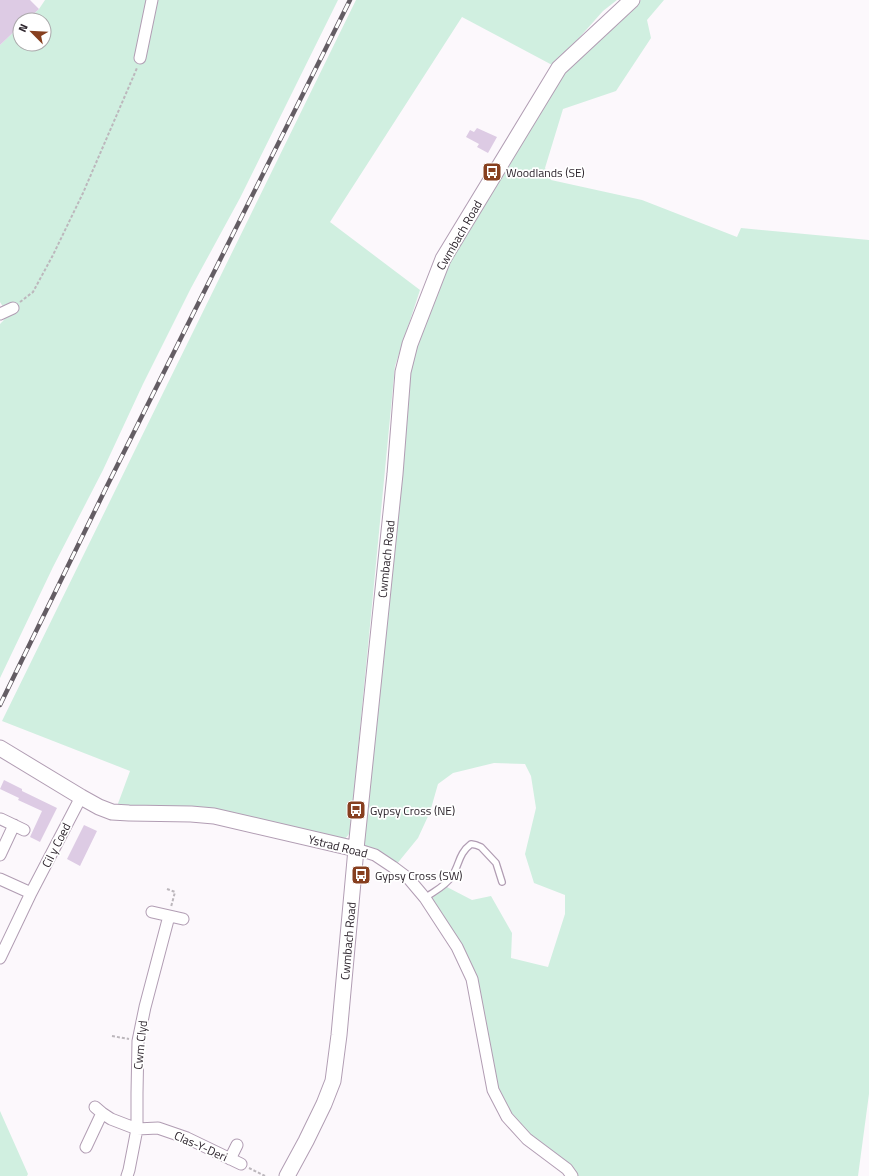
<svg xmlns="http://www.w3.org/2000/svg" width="869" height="1176" viewBox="0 0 869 1176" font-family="'Titillium Web',sans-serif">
	<rect width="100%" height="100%" fill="#fcf8fc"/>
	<path fill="#d0efe0" d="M 45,0 L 338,0 L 240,198 L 191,288 L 143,384 L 103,470 L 53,567 L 0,678 L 0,324 C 10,315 6,312 0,302 L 0,45 L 20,26 L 20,44 L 44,44 L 44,20 L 27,20 L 39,9 Z
		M 356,0 L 617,0 L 603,11 L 554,66 L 462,17 L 330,222 L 420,290 L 395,366 L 350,833 L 343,841 L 116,809 L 130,771 L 2,721 Z
		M 641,0 L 664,0 L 647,20 L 651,38 L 616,91 L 563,109 L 545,168 L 551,180 L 642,200 L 737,237 L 741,228 L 869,240 L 869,1094 L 858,1176 L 574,1176 L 528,1137 L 494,1089 L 476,976 L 429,899 L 445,886 L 472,900 L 491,896 L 512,933 L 511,958 L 548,967 L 565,914 L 565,895 L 534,883 L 525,854 L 536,808 L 531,776 L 525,764 L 494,763 L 453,773 L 438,784 L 430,812 L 418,838 L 396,865 L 362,847 L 409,373 L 414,348 L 446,261 L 563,69 Z
		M 0,1111 L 28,1174 L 27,1176 L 0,1176 Z"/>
	<path fill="#ddcbe4" d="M 0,0 L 30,0 L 39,9 L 27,20 L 20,20 L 20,26 L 0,45 Z
		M 477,128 L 497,137 L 488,153 L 477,147 L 479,144 L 466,137 L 470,130 L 474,132 Z
		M 4,780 L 22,789 L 22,791 L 57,808 L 40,842 L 30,837 L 42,811 L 18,800 L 19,798 L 0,789 Z
		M 84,825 L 97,831 L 80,866 L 67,859 Z"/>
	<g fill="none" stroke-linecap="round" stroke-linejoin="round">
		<g stroke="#b19db3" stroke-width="8">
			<path id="lane" d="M 425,898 C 433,892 446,886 452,876 C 460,864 458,854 471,844 L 476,845 L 481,847 L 496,863 L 502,882"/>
		</g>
		<g stroke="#b19db3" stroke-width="13">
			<path id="street" d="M 140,58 L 152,0
				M 0,314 L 13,308
				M 1,819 L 24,830
				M 356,849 L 375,855 L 393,867 L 409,879 L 425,898 L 457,947 L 472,979 L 493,1090 L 507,1117 L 527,1139 L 567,1169 L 572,1176
				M 0,855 L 14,825
				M 0,879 L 31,893
				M 152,912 L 183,919
				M 0,958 L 31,893 L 81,797
				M 95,1107 L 102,1113 L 111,1119 L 137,1129 L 158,1128 L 187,1138 L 241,1164
				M 86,1147 L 102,1113
				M 230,1159 L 237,1145
				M 127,1176 L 129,1170 L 137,1129 L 137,1093 L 138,1041 L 145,1007 L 169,916"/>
		</g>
		<g stroke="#b19db3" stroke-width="17">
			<path id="secondary" d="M 0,748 L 81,797 L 99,807 L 112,812 L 129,813 L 191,814 L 214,816 L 356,849
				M 287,1176 L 306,1141 L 324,1104 L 333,1081 L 339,1035 L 356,849 L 395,474 L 403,372 L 410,344 L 443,259 L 559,68 L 632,0"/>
		</g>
		<path stroke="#bcb7bc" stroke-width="2" stroke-dasharray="3 2" stroke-linecap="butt" d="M 20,302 L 33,292 L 53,255 L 83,193 L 137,68
			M 167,889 L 175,892 L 171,907
			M 112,1036 L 129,1039
			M 249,1168 L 265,1176"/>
		<use href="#lane" stroke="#fff" stroke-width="5.5"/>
		<use href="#street" stroke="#fff" stroke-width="11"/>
		<use href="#secondary" stroke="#fff" stroke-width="15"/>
		<g stroke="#645d64" stroke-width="4.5">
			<path id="rail" d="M 0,705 L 106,488 L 350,0"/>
		</g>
		<use href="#rail" stroke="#fff" stroke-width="3" stroke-dasharray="9" stroke-linecap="butt"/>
	</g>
	<defs>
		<g id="bus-square" transform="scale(1)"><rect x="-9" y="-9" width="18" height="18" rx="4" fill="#873f1f" stroke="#fff"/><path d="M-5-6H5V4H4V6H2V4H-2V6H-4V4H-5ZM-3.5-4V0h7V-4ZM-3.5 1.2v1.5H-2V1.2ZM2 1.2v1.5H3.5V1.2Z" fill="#fff"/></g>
	</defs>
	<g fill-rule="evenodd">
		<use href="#bus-square" x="492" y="172"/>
		<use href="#bus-square" x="356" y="810"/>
		<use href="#bus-square" x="361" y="875"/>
	</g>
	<g text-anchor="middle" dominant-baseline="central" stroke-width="3.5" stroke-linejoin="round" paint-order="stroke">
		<g font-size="12" fill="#2e262e" stroke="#fff" text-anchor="start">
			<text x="506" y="172">Woodlands (SE)</text>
			<text x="370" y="810">Gypsy Cross (NE)</text>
			<text x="375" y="875">Gypsy Cross (SW)</text>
		</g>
		<g font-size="12" fill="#2e262e" stroke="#fff">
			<text transform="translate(459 235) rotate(-60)">Cwmbach Road</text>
			<text transform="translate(386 559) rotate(-84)">Cwmbach Road</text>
			<text transform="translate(56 845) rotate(-63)">Cil y Coed</text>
			<text transform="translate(338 846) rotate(14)">Ystrad Road</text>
			<text transform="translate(348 941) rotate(-85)">Cwmbach Road</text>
			<text transform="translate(140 1045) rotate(-84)">Cwm Clyd</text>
			<text transform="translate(201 1146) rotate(24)">Clas-Y-Deri</text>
		</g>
	</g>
	<g transform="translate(32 32) rotate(294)"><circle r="19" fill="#ffffff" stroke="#aba8ab"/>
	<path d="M0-3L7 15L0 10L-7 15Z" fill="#873f1f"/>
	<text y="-6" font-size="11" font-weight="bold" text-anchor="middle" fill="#2e262e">N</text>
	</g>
</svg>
